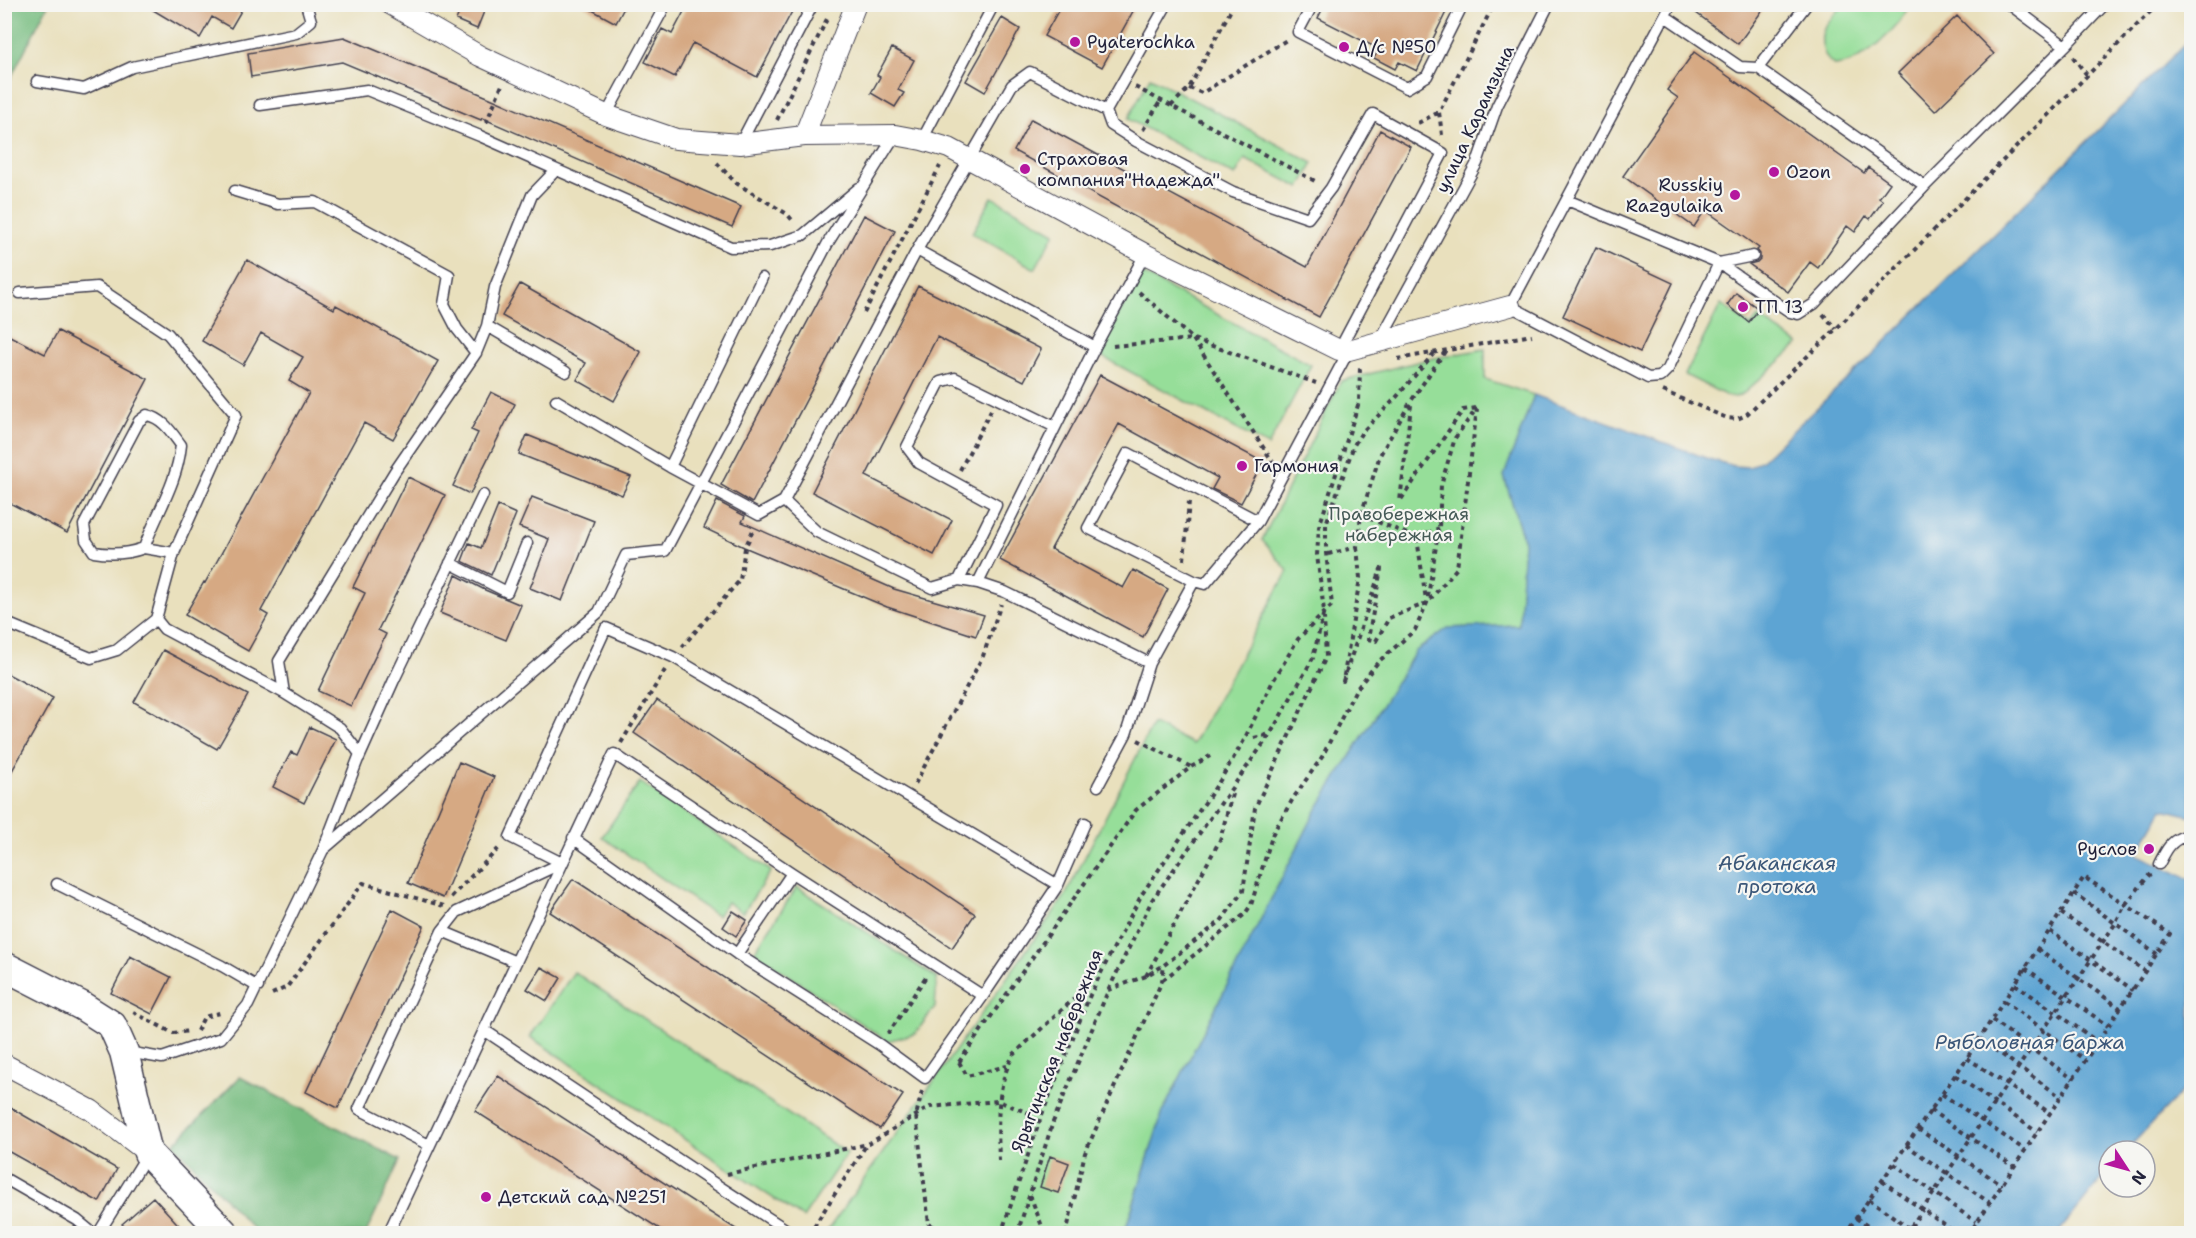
<svg xmlns="http://www.w3.org/2000/svg" width="2196" height="1238" viewBox="0 0 2196 1238" font-family="'Shantell Sans',sans-serif">
	<rect width="100%" height="100%" fill="#f6f6f2"/>
	<filter id="ink" filterUnits="userSpaceOnUse"><feTurbulence type="fractalNoise" baseFrequency=".0167" numOctaves="2"/><feDisplacementMap in="SourceGraphic" scale="12" xChannelSelector="R" yChannelSelector="G"/><feConvolveMatrix kernelMatrix="1 2 1 2 8 2 1 2 1" color-interpolation-filters="sRGB"/></filter>
	<filter id="wash" filterUnits="userSpaceOnUse"><feTurbulence type="fractalNoise" baseFrequency=".008" numOctaves="4" result="noise"/><feDisplacementMap in="SourceGraphic" scale="24" xChannelSelector="R" yChannelSelector="G"/><feGaussianBlur stdDeviation="1.35" result="paint"/><feColorMatrix in="noise" values="0 0 0 0 0 0 0 0 0 0 0 0 0 0 0 0 0 1.4 0 .05"/><feComposite in="paint" operator="in"/></filter>
	<g filter="url(#wash)">
		<rect width="100%" height="100%" fill="#e9e0bd"/>
		<path fill="#96de99" stroke="#5c806a" stroke-width="1.5" d="M 1843,5 L 1843,4 L 1910,5 C 1896,30 1865,63 1835,66 C 1823,59 1818,39 1825,27 C 1830,19 1837,12 1843,5 Z
			M 1150,77 L 1313,163 L 1300,188 L 1245,159 L 1235,176 L 1128,119 Z
			M 992,197 L 1055,233 L 1035,269 L 972,233 Z
			M 1141,273 L 1311,365 L 1268,446 L 1097,354 Z
			M 1721,304 L 1751,326 L 1758,317 L 1799,344 L 1744,393 L 1736,397 L 1727,396 L 1685,375 Z
			M 1485,349 L 1485,379 L 1534,395 L 1504,476 L 1524,542 L 1519,625 L 1448,628 L 1416,651 L 1317,809 L 1163,1111 L 1124,1233 L 825,1234 L 1065,896 L 1153,724 L 1193,744 L 1288,571 L 1262,540 L 1341,381 L 1429,359 Z
			M 640,782 L 771,871 L 743,913 L 727,902 L 717,916 L 602,837 Z
			M 797,887 L 937,978 L 935,1007 L 915,1034 L 887,1041 L 754,952 Z
			M 574,972 L 847,1153 L 803,1218 L 530,1037 Z"/>
		<path fill="#78bd81" stroke="#4d705e" stroke-width="1.5" d="M 5,4 L 48,5 L 5,89 L 4,5 Z
			M 240,1077 L 400,1160 L 366,1233 L 257,1233 L 174,1144 Z"/>
		<path fill="#5da4d3" stroke="#406387" stroke-width="1.5" d="M 2191,38 L 2191,816 L 2163,809 L 2137,854 L 2191,880 L 2191,1081 L 2126,1151 L 2109,1151 L 2109,1170 L 2058,1233 L 1124,1234 L 1163,1111 L 1317,809 L 1416,651 L 1448,628 L 1519,625 L 1524,542 L 1504,476 L 1534,395 L 1709,459 L 1734,466 L 1749,467 L 1762,460 L 1865,362 Z"/>
		<g id="blocks">
			<path fill="#d6a983" d="M 143,4 L 245,4 L 231,28 L 212,17 L 200,38 Z
				M 463,4 L 487,4 L 477,29 L 456,20 Z
				M 581,4 L 626,4 L 616,23 Z
				M 688,4 L 796,4 L 757,77 L 693,43 L 675,77 L 645,62 L 662,29 L 672,34 Z
				M 1062,4 L 1137,4 L 1102,67 L 1044,36 Z
				M 1325,4 L 1450,4 L 1417,71 L 1399,62 L 1395,69 L 1374,58 L 1379,49 L 1318,18 Z
				M 1684,4 L 1767,4 L 1738,44 Z
				M 1957,16 L 1994,54 L 1935,111 L 1898,73 Z
				M 1002,18 L 1020,29 L 985,92 L 966,81 Z
				M 344,37 L 490,98 L 741,207 L 732,227 L 482,118 L 481,120 L 342,62 L 251,77 L 248,53 Z
				M 892,48 L 914,60 L 898,90 L 904,93 L 895,107 L 871,93 L 880,77 L 877,75 Z
				M 1694,52 L 1864,173 L 1868,167 L 1890,183 L 1879,198 L 1883,201 L 1870,219 L 1866,216 L 1855,232 L 1847,226 L 1818,268 L 1810,262 L 1788,292 L 1749,264 L 1757,262 L 1760,259 L 1760,254 L 1757,250 L 1759,248 L 1705,210 L 1694,227 L 1623,176 L 1678,98 L 1667,90 Z
				M 1031,119 L 1307,267 L 1380,130 L 1411,147 L 1319,317 L 1014,151 Z
				M 864,215 L 895,231 L 752,503 L 721,485 Z
				M 1596,247 L 1673,283 L 1640,352 L 1563,316 Z
				M 247,260 L 334,309 L 336,305 L 438,361 L 393,439 L 364,423 L 261,611 L 268,615 L 248,651 L 185,615 L 204,582 L 205,583 L 309,393 L 289,381 L 303,357 L 261,333 L 243,365 L 202,341 Z
				M 520,284 L 641,352 L 614,401 L 577,380 L 586,363 L 502,316 Z
				M 918,286 L 1041,349 L 1024,381 L 937,337 L 866,476 L 952,520 L 934,555 L 812,492 Z
				M 1736,293 L 1759,309 L 1749,322 L 1727,305 Z
				M 58,331 L 148,379 L 67,533 L 4,500 L 4,333 L 45,354 Z
				M 1100,375 L 1263,462 L 1241,503 L 1212,489 L 1218,478 L 1119,424 L 1051,549 L 1123,588 L 1133,570 L 1168,589 L 1143,637 L 1000,560 Z
				M 491,392 L 515,404 L 470,494 L 453,486 L 478,433 L 471,430 Z
				M 527,435 L 631,477 L 622,495 L 519,454 Z
				M 408,477 L 445,495 L 378,630 L 386,634 L 351,706 L 318,691 L 365,593 L 353,587 Z
				M 532,497 L 594,521 L 562,601 L 530,588 L 549,539 L 519,527 Z
				M 717,501 L 745,516 L 742,522 L 894,589 L 984,615 L 976,636 L 887,607 L 744,547 L 704,528 Z
				M 498,506 L 516,514 L 491,575 L 462,561 L 469,543 L 481,548 Z
				M 456,575 L 485,590 L 521,605 L 506,640 L 440,613 Z
				M 163,650 L 248,695 L 217,749 L 134,702 Z
				M 4,672 L 53,698 L 4,785 Z
				M 657,700 L 975,914 L 952,948 L 634,733 Z
				M 310,727 L 336,739 L 304,803 L 273,787 L 291,752 L 297,755 Z
				M 459,762 L 494,777 L 443,898 L 408,883 Z
				M 573,879 L 903,1095 L 880,1129 L 550,912 Z
				M 392,909 L 424,926 L 338,1108 L 306,1092 Z
				M 733,911 L 747,920 L 736,936 L 723,927 Z
				M 130,956 L 171,977 L 152,1014 L 111,993 Z
				M 541,967 L 561,978 L 547,1001 L 527,989 Z
				M 498,1076 L 742,1233 L 666,1233 L 475,1111 Z
				M 4,1104 L 117,1169 L 99,1202 L 4,1149 Z
				M 1050,1156 L 1069,1163 L 1058,1193 L 1040,1187 Z
				M 153,1197 L 186,1233 L 131,1233 L 122,1224 Z"/>
		</g>
	</g>
	<g filter="url(#ink)">
		<use href="#blocks" fill-opacity="0" stroke="#403e4e" stroke-width="1.5"/>
		<g fill="none" stroke-linecap="round" stroke-linejoin="round">
			<g stroke="#403e4e" stroke-width="13">
				<path id="service" d="M 1313,4 L 1298,32 L 1407,88 L 1427,76 L 1463,4
					M 1671,4 L 1510,306 L 1648,378 L 1660,377 L 1668,369 L 1719,263 L 1753,256
					M 2009,4 L 2065,46 L 2105,4
					M 1665,16 L 1740,67 L 1758,68 L 1925,186
					M 1758,68 L 1807,4
					M 37,81 L 84,89 L 132,67 L 296,33 L 311,21 L 306,4
					M 260,105 L 367,90 L 480,136 L 731,247 L 770,246 L 803,235 L 859,188
					M 1106,111 L 1167,4
					M 606,115 L 666,4
					M 922,140 L 994,4
					M 740,144 L 813,4
					M 556,170 L 532,195 L 495,287 L 487,326 L 566,372
					M 235,191 L 278,204 L 315,202 L 449,275 L 444,304 L 457,329 L 476,353
					M 1567,200 L 1719,263 L 1790,312 L 1798,314 L 1814,304 L 1925,186 L 2065,46
					M 917,250 L 1012,85 L 1030,72 L 1106,111 L 1111,125 L 1136,141 L 1233,192 L 1308,218 L 1331,188 L 1373,114 L 1443,153 L 1339,350
					M 1145,254 L 1095,347 L 978,583 L 1005,592 L 1149,663 L 1194,581 L 1088,528 L 1128,453 L 1258,521 L 1349,350
					M 762,278 L 670,467 L 759,515 L 784,501
					M 20,293 L 97,287 L 168,334 L 236,415 L 174,553 L 156,619 L 164,629 L 284,693 L 340,728 L 360,754 L 323,850 L 248,1005 L 221,1038 L 162,1058 L 127,1052
					M 1379,342 L 1477,163 L 1497,106 L 1549,4
					M 556,400 L 670,467
					M 144,548 C 127,554 111,555 94,552 L 86,540 L 84,525 L 139,421 L 147,415 C 164,419 171,432 181,445 C 177,484 157,512 144,548 L 174,553
					M 450,563 L 507,592 L 527,543
					M 959,580 L 996,505 L 919,463 L 907,447 L 940,382 L 955,378 L 1055,427
					M 1194,581 L 1205,584 L 1258,521
					M 978,583 L 959,580 L 932,588 L 817,532 L 784,501 L 917,250 L 1095,347
					M 4,622 L 91,658 L 117,650 L 156,619
					M 284,693 L 279,661 L 395,471 L 476,353 L 487,326
					M 359,758 L 394,680 L 483,495
					M 1098,786 L 1126,734 L 1149,663
					M 324,849 L 599,612 L 626,555 L 665,551 L 829,241 L 895,135
					M 562,863 L 510,837 L 606,628 L 673,657 L 1058,885
					M 2159,864 C 2165,853 2169,842 2182,837 L 2192,842
					M 57,884 L 222,966 L 258,987
					M 442,931 L 457,912 L 562,863
					M 737,954 L 792,873
					M 983,996 L 1058,885 L 1085,823
					M 484,1030 L 706,1178 L 793,1234
					M 429,1145 L 359,1109 L 442,931 L 516,962
					M 4,1178 L 77,1220 L 94,1234
					M 98,1234 L 147,1155
					M 388,1234 L 614,754 L 792,873 L 983,996 L 925,1078 L 880,1045 L 737,954 L 573,838"/>
			</g>
			<g stroke="#403e4e" stroke-width="22">
				<path id="minor" d="M 390,4 L 480,56 L 606,115 L 676,139 L 740,144 L 804,136 L 895,135 L 922,140 L 949,148 L 1145,254 L 1339,350 L 1349,350 L 1510,306
					M 804,136 L 856,4
					M 4,1064 L 91,1110 L 148,1153"/>
			</g>
			<g stroke="#403e4e" stroke-width="31">
				<path id="secondary" d="M 4,966 L 82,1006 L 112,1025 L 124,1052 L 148,1153 L 225,1234"/>
			</g>
			<path stroke="#403e4e" stroke-width="4" stroke-dasharray="4.5 4.5" stroke-linecap="butt" d="M 2073,57 L 2087,75
				M 1135,87 L 1317,182
				M 1189,88 L 1202,93 L 1288,39
				M 1171,106 L 1189,88 L 1234,4
				M 777,120 L 827,19
				M 486,123 L 502,85
				M 1418,123 L 1439,112
				M 1143,130 L 1161,100
				M 1442,135 L 1439,112 L 1491,10 L 1508,4
				M 717,163 L 736,183 L 787,214 L 794,222
				M 1139,292 L 1193,339 L 1274,464
				M 864,313 L 940,166
				M 1823,314 L 1836,329
				M 1113,346 L 1193,339 L 1316,383
				M 1398,359 L 1532,335
				M 1663,391 L 1727,418 L 1737,419 L 1746,415 L 1836,329 L 2158,4
				M 1411,405 L 1400,501 L 1463,410 L 1476,408
				M 960,470 L 991,410
				M 1361,515 L 1417,538 L 1439,528
				M 1417,538 L 1426,600
				M 1357,547 L 1360,578 L 1343,681 L 1381,569 L 1368,639 L 1376,641 L 1389,618 L 1427,603 L 1457,568 L 1477,409
				M 1328,554 L 1357,547 L 1361,515 L 1380,455 L 1411,401 L 1446,350
				M 1184,560 L 1189,501
				M 682,647 L 740,580 L 745,548 L 754,528
				M 1254,738 L 1270,734
				M 1138,740 L 1191,767
				M 621,743 L 665,670
				M 915,784 L 983,656 L 1001,604
				M 2074,893 L 2157,954
				M 451,897 L 501,846
				M 2061,913 L 2145,971
				M 2050,931 L 2133,990
				M 2037,949 L 2120,1008
				M 2025,968 L 2108,1026
				M 1146,976 L 1220,840 L 1233,790
				M 1163,980 L 1245,914 L 1251,905 L 1273,833 L 1294,797 L 1322,757 L 1355,691 L 1378,662 L 1415,630 L 1427,603 L 1439,527 L 1441,485 L 1455,438 L 1477,408
				M 2015,984 L 2098,1042
				M 1108,990 L 1146,976 L 1164,965
				M 272,994 L 287,987 L 363,883 L 444,906
				M 2004,1001 L 2085,1060
				M 133,1012 L 173,1033 L 190,1031
				M 1992,1020 L 2073,1079
				M 197,1031 L 204,1017 L 223,1012
				M 888,1034 L 927,975
				M 1980,1039 L 2061,1097
				M 1967,1058 L 2050,1113
				M 959,1062 L 1136,810 L 1191,767 L 1210,756
				M 959,1062 L 967,1076 L 1007,1066
				M 1955,1075 L 2037,1132
				M 922,1091 L 916,1116 L 929,1224 L 949,1234
				M 1942,1094 L 2025,1150
				M 1930,1110 L 2014,1167
				M 1918,1129 L 2002,1185
				M 1906,1145 L 1990,1203
				M 999,1161 C 998,1124 995,1087 1014,1054 L 1077,996
				M 1894,1164 L 1976,1222
				M 727,1174 L 868,1144 L 930,1107 L 998,1101 L 1031,1114
				M 1882,1181 L 1957,1234
				M 1030,1195 L 1045,1234
				M 1869,1199 L 1917,1234
				M 1856,1218 L 1879,1234
				M 809,1234 L 867,1144
				M 927,1234 L 929,1224
				M 1001,1234 L 1041,1117 L 1090,995 L 1111,953 L 1142,894 L 1219,782 L 1243,742 L 1272,683 L 1298,639 L 1332,605 L 1326,553 L 1326,524 L 1354,445 L 1362,432 L 1394,400 L 1435,352
				M 1017,1234 L 1053,1122 L 1108,991 L 1152,900 L 1271,733 L 1313,658 L 1324,611 L 1317,555 L 1319,527 L 1359,402 L 1360,367
				M 1066,1234 L 1085,1153 L 1162,981 L 1164,965 L 1221,921 L 1243,891 L 1255,808 L 1326,657 L 1324,618
				M 1845,1234 L 1967,1058 L 2084,877 L 2170,934 L 1969,1234
				M 1906,1234 L 2115,924 L 2125,905 L 2150,874"/>
			<use href="#service" stroke="#fff" stroke-width="10"/>
			<use href="#minor" stroke="#fff" stroke-width="20"/>
			<use href="#secondary" stroke="#fff" stroke-width="28"/>
		</g>
	</g>
	<g fill="#b5179e" stroke="#f6f6f2" stroke-width="2">
		<circle cx="1075" cy="42" r="6"/>
		<circle cx="1344" cy="47" r="6"/>
		<circle cx="1025" cy="169" r="6"/>
		<circle cx="1774" cy="172" r="6"/>
		<circle cx="1735" cy="195" r="6"/>
		<circle cx="1743" cy="307" r="6"/>
		<circle cx="1242" cy="466" r="6"/>
		<circle cx="2149" cy="849" r="6"/>
		<circle cx="486" cy="1197" r="6"/>
	</g>
	<g text-anchor="middle" dominant-baseline="central" stroke-width="4.5" stroke-linejoin="round" paint-order="stroke">
		<g font-size="18" fill="#22223b" stroke="#f6f6f2" text-anchor="start">
			<text x="1087" y="42">Pyaterochka</text>
			<text x="1356" y="47">Д/с №50</text>
			<text x="1037" y="159">Страховая<tspan x="1037" dy="21">компания"Надежда"</tspan></text>
			<text x="1786" y="172">Ozon</text>
			<text x="1723" y="185" text-anchor="end">Russkiy<tspan x="1723" dy="21">Razgulaika</tspan></text>
			<text x="1755" y="307">ТП 13</text>
			<text x="1254" y="466">Гармония</text>
			<text x="2137" y="849" text-anchor="end">Руслов</text>
			<text x="498" y="1197">Детский сад №251</text>
		</g>
		<g font-size="18" fill="#22223b" stroke="#f6f6f2">
			<text transform="translate(1475 119) rotate(-65)">улица Карамзина</text>
			<text transform="translate(1057 1051) rotate(-68)">Ярыгинская набережная</text>
		</g>
		<g font-size="18" fill="#455a57" stroke="#f6f6f2">
			<text x="1399" y="514">Правобережная<tspan x="1399" dy="21">набережная</tspan></text>
		</g>
		<g font-size="20" font-style="italic" fill="#3a5678" stroke="#f6f6f2">
			<text x="1777" y="863">Абаканская<tspan x="1777" dy="23">протока</tspan></text>
			<text x="2030" y="1042">Рыболовная баржа</text>
		</g>
	</g>
	<rect width="2196" height="1238" fill="none" stroke="#f6f6f2" stroke-width="24"/>
	<g transform="translate(2127 1169) rotate(126)"><circle r="28" fill="#f6f6f2" stroke="#a1a1a9" stroke-width="1.5"/>
	<path d="M0-4.5L10 22L0 15L-10 22Z" fill="#b5179e"/>
	<text y="-9" font-size="16" font-weight="bold" text-anchor="middle" fill="#22223b">N</text>
	</g>
</svg>
